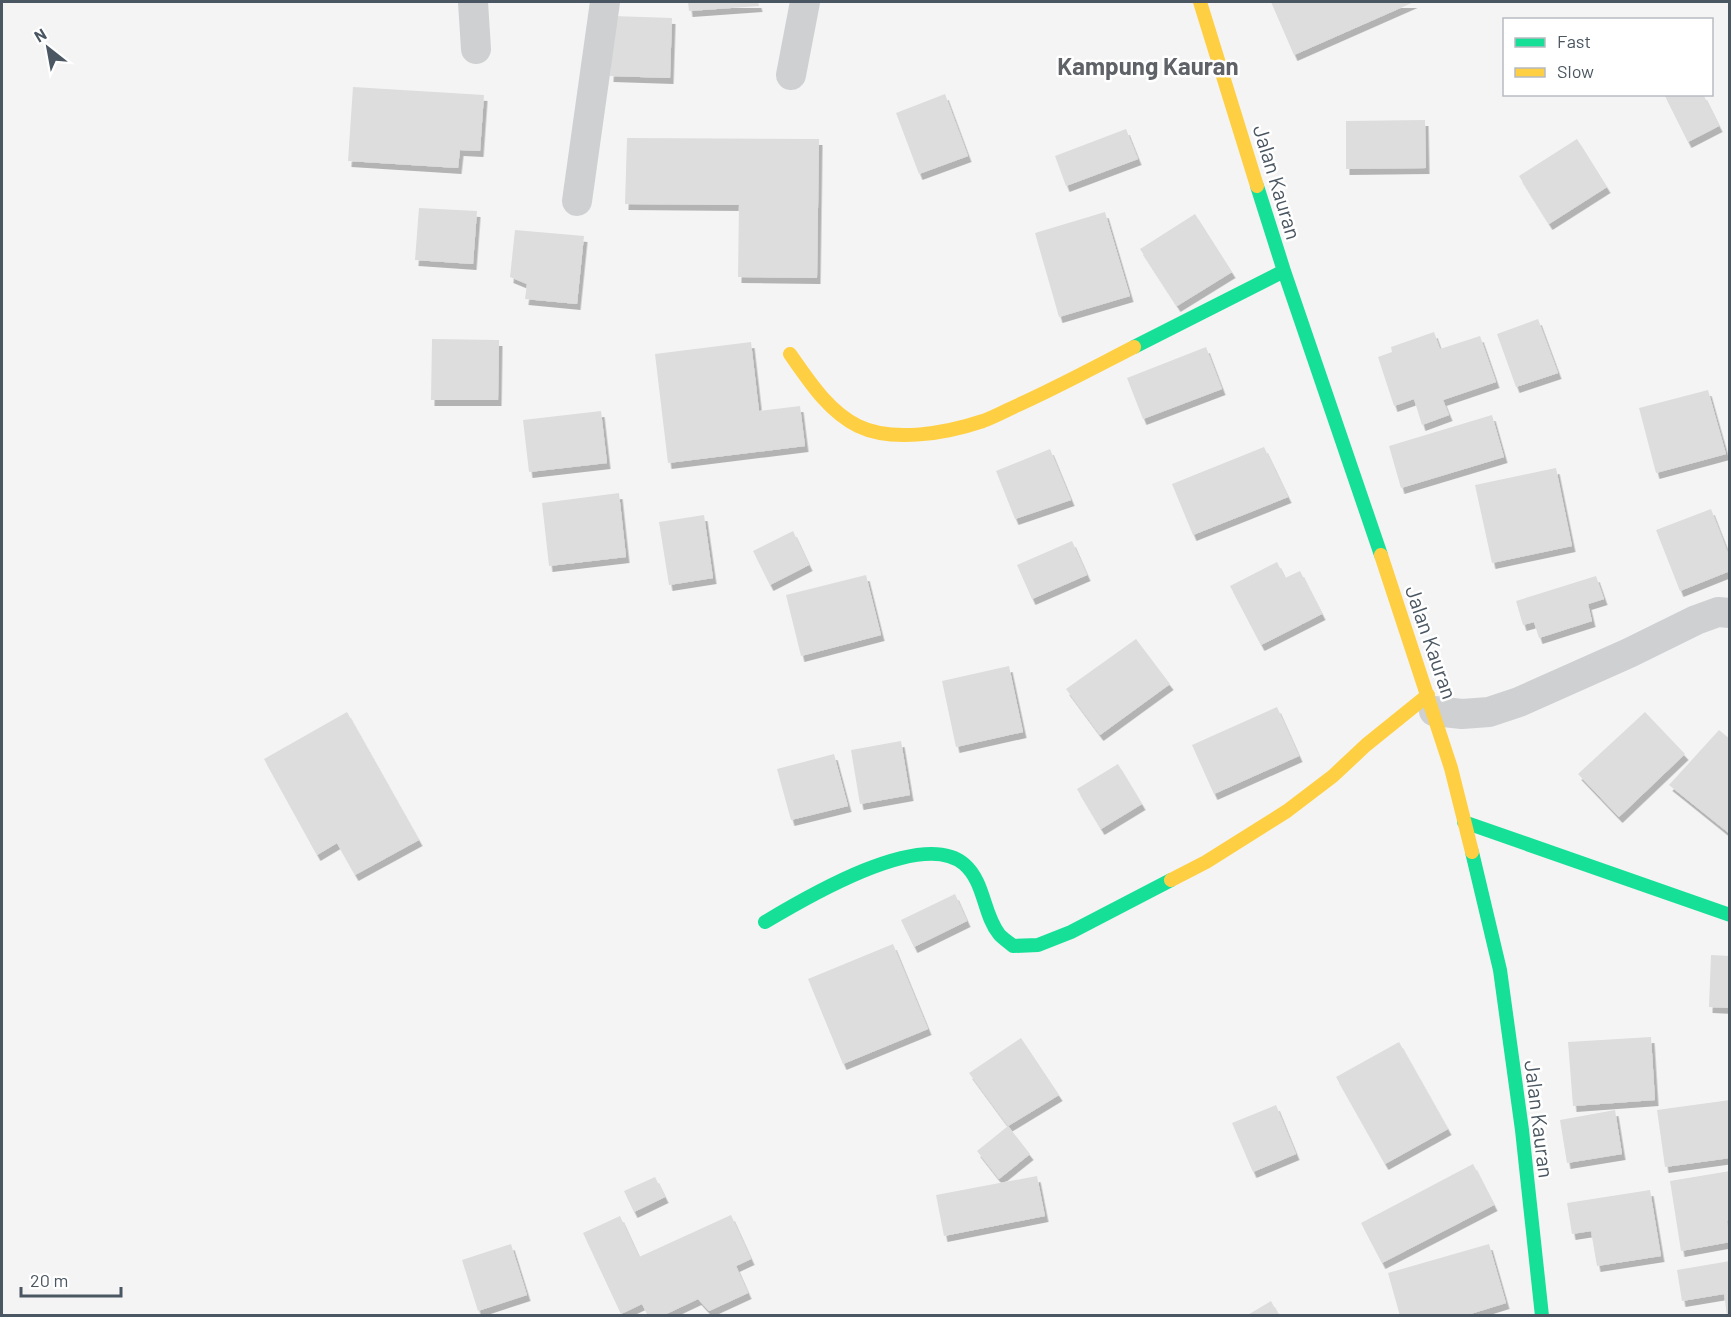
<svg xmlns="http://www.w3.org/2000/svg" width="1731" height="1317" viewBox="0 0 1731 1317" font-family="Barlow,sans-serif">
	<defs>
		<filter id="shadow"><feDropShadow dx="3.5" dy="6" stdDeviation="0" flood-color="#0004"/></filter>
	</defs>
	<rect width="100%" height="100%" fill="#f4f4f4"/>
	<path fill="#ddddde" filter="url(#shadow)" d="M 688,2 L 758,2 L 759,6 L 689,11 Z
		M 1271,2 L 1414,2 L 1294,55 Z
		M 613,16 L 672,18 L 670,78 L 610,76 Z
		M 353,87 L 484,95 L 480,151 L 460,150 L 458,168 L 348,161 Z
		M 945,94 L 968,156 L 919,174 L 896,113 Z
		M 1664,94 L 1703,94 L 1719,126 L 1688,142 Z
		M 1425,120 L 1426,168 L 1346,169 L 1346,121 Z
		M 1126,129 L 1138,159 L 1066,186 L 1055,156 Z
		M 627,138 L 819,139 L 817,278 L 738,277 L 739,205 L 625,204 Z
		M 1577,139 L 1607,187 L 1549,224 L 1519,176 Z
		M 419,208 L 477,211 L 473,264 L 415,260 Z
		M 1105,212 L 1130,296 L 1059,317 L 1035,233 Z
		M 1195,214 L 1232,272 L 1177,306 L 1140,249 Z
		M 515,230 L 584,236 L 577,304 L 525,299 L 527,284 L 510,277 Z
		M 1538,319 L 1558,373 L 1516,387 L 1497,334 Z
		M 1434,332 L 1440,349 L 1480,336 L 1496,382 L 1443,400 L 1449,415 L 1422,425 L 1414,399 L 1394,406 L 1378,357 L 1392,352 L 1391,347 Z
		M 432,339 L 499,340 L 498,400 L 431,400 Z
		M 751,342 L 759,411 L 800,406 L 805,446 L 668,463 L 655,354 Z
		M 1206,347 L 1222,389 L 1143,419 L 1127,378 Z
		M 1708,390 L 1726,454 L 1656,473 L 1639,408 Z
		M 601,411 L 607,463 L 529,472 L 523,420 Z
		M 1492,415 L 1504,457 L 1401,488 L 1389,446 Z
		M 1264,447 L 1288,497 L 1193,535 L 1172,484 Z
		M 1050,449 L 1071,500 L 1015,519 L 996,471 Z
		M 1556,468 L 1572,546 L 1492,563 L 1475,485 Z
		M 619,493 L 626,557 L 549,566 L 542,503 Z
		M 1711,509 L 1730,558 L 1730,571 L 1680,591 L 1656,530 Z
		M 704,515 L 713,578 L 669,585 L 659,522 Z
		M 793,531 L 809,565 L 770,585 L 753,551 Z
		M 1072,541 L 1087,575 L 1032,599 L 1017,565 Z
		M 1277,562 L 1285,578 L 1300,571 L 1322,614 L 1261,645 L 1230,586 Z
		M 866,575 L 881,635 L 801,656 L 786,595 Z
		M 1596,576 L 1604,599 L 1588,604 L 1592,621 L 1539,638 L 1534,622 L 1523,625 L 1516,601 Z
		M 1136,639 L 1170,684 L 1100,735 L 1066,689 Z
		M 1009,666 L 1023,732 L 956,747 L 942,681 Z
		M 1277,707 L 1299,756 L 1214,794 L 1192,745 Z
		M 347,712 L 419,840 L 355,875 L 337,843 L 317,855 L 264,759 Z
		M 1645,712 L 1685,754 L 1619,817 L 1578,774 Z
		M 1719,730 L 1730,739 L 1730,834 L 1669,785 Z
		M 901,741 L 910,795 L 860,804 L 851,750 Z
		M 834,754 L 848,806 L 791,820 L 777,769 Z
		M 1118,764 L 1142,804 L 1101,829 L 1077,789 Z
		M 955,894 L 967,921 L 914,947 L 901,920 Z
		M 893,944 L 928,1029 L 843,1064 L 808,979 Z
		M 1711,955 L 1730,956 L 1730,1008 L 1709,1007 Z
		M 1651,1037 L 1655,1100 L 1573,1106 L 1568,1042 Z
		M 1021,1038 L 1059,1095 L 1008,1126 L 969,1073 Z
		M 1399,1042 L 1448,1129 L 1385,1164 L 1336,1077 Z
		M 1730,1100 L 1730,1158 L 1665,1167 L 1657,1110 Z
		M 1276,1105 L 1296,1154 L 1253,1172 L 1232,1123 Z
		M 1615,1110 L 1622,1154 L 1567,1163 L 1560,1120 Z
		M 1008,1126 L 1030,1154 L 999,1179 L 977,1151 Z
		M 1473,1164 L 1494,1205 L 1382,1263 L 1361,1223 Z
		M 1730,1171 L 1730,1221 L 1727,1221 L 1730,1242 L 1681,1251 L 1670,1181 Z
		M 1037,1176 L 1045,1216 L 944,1236 L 936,1195 Z
		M 655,1177 L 665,1197 L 634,1212 L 624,1191 Z
		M 1650,1190 L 1661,1256 L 1597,1266 L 1591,1231 L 1572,1234 L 1567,1203 Z
		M 731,1215 L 751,1259 L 736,1266 L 748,1293 L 709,1311 L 698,1299 L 662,1316 L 648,1316 L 642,1304 L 621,1314 L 583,1233 L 620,1216 L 639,1257 Z
		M 511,1244 L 527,1295 L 478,1311 L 462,1260 Z
		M 1489,1244 L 1506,1303 L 1464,1316 L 1400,1316 L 1388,1273 Z
		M 1730,1261 L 1730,1316 L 1727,1316 L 1724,1294 L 1682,1301 L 1677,1270 Z
		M 1271,1301 L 1279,1316 L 1246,1316 Z"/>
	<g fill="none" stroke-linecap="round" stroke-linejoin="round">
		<path stroke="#ced0d2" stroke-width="30" d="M 473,2 L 476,49
			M 791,75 L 805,2
			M 577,201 L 605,2
			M 1434,711 L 1462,714 L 1489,712 L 1519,702 L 1629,653 L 1696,620 L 1718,612 L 1730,613"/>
		<path stroke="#16e098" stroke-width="14" d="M 1257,186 L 1284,271 L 1381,555
			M 1134,347 L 1284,271
			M 1464,822 L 1730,915
			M 1472,852 L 1500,970 L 1522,1130 L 1542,1316
			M 765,922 C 805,898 922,828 964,864 C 985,882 983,914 999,934 C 1003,939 1009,942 1013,946 L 1038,945 L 1071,932 L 1171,880"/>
		<path stroke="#ffcf43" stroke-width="14" d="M 1200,2 L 1257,186
			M 790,354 C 809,381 828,411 858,426 C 893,443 947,433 983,421 C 994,417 1005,411 1016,406 C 1056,388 1095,367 1134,347
			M 1381,555 L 1451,768 L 1472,852
			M 1171,880 L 1206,862 L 1287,811 L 1333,776 L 1366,745 L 1428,695"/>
	</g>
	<g text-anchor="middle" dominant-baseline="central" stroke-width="5" stroke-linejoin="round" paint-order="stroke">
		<g font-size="21" fill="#4a5661" stroke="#fff">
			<text transform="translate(1278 182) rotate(73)">Jalan Kauran</text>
			<text transform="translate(1432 642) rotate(71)">Jalan Kauran</text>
			<text transform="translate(1540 1119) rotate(83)">Jalan Kauran</text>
		</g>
		<g font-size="24" font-weight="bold" fill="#5f6368" stroke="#fff">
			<text x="1148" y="65">Kampung Kauran</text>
		</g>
	</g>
	<rect width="1731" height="1317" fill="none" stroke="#4a5661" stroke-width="6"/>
	<rect x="1503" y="18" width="210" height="78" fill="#ffffff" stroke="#b7bbc0" stroke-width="1.5"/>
	<rect x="1515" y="38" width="30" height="9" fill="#16e098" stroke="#b7bbc0" stroke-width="1.5"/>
	<text x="1557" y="48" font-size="18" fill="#4a5661">Fast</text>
	<rect x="1515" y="68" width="30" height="9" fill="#ffcf43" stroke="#b7bbc0" stroke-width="1.5"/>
	<text x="1557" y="78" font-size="18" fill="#4a5661">Slow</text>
	<g transform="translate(48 48) rotate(329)" stroke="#ffffff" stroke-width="4.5" paint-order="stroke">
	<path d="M0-4.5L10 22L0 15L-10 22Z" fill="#4a5661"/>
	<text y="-9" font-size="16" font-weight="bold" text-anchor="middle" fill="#4a5661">N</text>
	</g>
	<path d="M21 1287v9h100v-9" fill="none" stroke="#4a5661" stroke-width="3"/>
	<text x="30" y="1287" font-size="18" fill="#4a5661" stroke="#ffffff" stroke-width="4.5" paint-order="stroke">20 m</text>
</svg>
